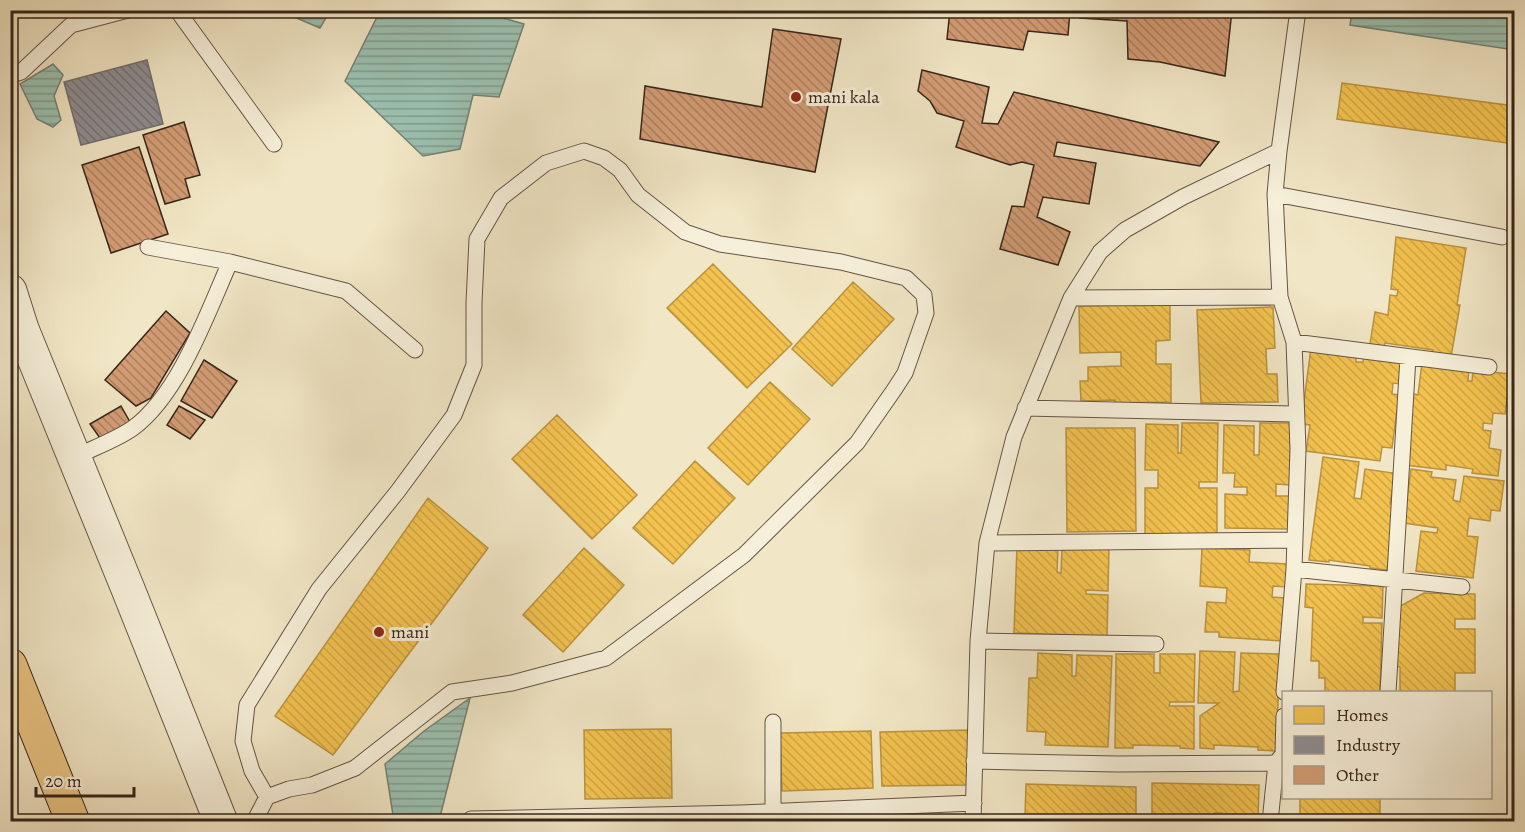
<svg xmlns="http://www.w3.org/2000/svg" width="1525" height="832" viewBox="0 0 1525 832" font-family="Alegreya,serif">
	<defs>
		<pattern id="water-rules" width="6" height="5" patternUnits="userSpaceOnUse" patternTransform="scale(1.5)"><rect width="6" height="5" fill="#9bc0b0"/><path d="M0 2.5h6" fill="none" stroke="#7f9c8e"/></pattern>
		<pattern id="homes-back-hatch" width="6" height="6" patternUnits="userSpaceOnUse" patternTransform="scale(1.5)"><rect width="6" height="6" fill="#f2c14e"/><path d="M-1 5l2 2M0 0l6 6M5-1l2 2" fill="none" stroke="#d0a644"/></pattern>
		<pattern id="industry-back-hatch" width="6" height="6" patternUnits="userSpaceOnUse" patternTransform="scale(1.5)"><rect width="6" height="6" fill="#8d8d92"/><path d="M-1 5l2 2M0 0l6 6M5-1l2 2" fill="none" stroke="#747376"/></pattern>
		<pattern id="building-back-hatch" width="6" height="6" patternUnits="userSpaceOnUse" patternTransform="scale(1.5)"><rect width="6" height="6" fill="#d39c74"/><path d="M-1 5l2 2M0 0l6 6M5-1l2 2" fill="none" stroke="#ac7f5e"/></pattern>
	</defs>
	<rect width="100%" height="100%" fill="#f1e6c5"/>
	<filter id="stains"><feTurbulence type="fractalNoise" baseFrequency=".00333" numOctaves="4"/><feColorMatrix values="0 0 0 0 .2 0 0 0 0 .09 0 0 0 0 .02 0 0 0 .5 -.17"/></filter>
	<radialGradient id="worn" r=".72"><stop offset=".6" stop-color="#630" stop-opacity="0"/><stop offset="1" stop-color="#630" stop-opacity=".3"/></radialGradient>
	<path fill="url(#water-rules)" stroke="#738274" stroke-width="1.5" d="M 280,11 L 330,11 L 320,28 Z
		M 380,11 L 479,11 L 524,24 L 499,97 L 473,95 L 460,149 L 423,156 L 345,81 Z
		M 1352,11 L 1514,11 L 1514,50 L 1350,25 Z
		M 53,64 L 63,75 L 54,96 L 61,120 L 53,127 L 37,119 L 20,84 Z
		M 470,698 L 439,821 L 392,821 L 393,815 L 385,764 L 424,731 Z"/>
	<path fill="url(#homes-back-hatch)" stroke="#ba923e" stroke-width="1.5" d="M 1342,83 L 1514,106 L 1514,144 L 1337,119 Z
		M 1396,237 L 1466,248 L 1457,305 L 1460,305 L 1451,357 L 1433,354 L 1433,350 L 1385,343 L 1384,347 L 1370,344 L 1375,312 L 1388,315 L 1390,295 L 1397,296 L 1398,290 L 1391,289 Z
		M 713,264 L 792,344 L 747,388 L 667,308 Z
		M 853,282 L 894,319 L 832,386 L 792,349 Z
		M 1170,304 L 1170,340 L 1156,341 L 1156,364 L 1171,364 L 1171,402 L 1115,403 L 1115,400 L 1081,401 L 1080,381 L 1088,381 L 1088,367 L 1121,366 L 1121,352 L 1080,353 L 1079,306 Z
		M 1273,307 L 1275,348 L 1266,349 L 1267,374 L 1277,374 L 1278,402 L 1201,403 L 1197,310 Z
		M 1311,348 L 1356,354 L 1356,362 L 1363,362 L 1364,355 L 1404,360 L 1401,384 L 1393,383 L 1392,394 L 1399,395 L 1392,448 L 1382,447 L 1380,461 L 1306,451 L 1310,425 L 1301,424 Z
		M 1422,362 L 1469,368 L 1468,381 L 1472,381 L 1473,370 L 1510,374 L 1505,414 L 1493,413 L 1492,424 L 1483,423 L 1483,430 L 1491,431 L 1489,448 L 1501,450 L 1498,476 L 1472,473 L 1473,469 L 1446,465 L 1446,470 L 1405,465 L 1413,394 L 1418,395 Z
		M 770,382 L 810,419 L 748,485 L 708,448 Z
		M 557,415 L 637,495 L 592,539 L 512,459 Z
		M 1182,423 L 1218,423 L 1217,482 L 1199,482 L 1199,488 L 1217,488 L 1217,536 L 1145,536 L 1145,488 L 1158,488 L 1158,470 L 1145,470 L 1146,424 L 1178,425 L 1178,453 L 1181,453 Z
		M 1260,423 L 1291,423 L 1290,485 L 1276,484 L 1276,496 L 1290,496 L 1289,529 L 1225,528 L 1225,494 L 1247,495 L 1247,487 L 1234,487 L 1235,473 L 1223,473 L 1224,425 L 1254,426 L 1254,455 L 1259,455 Z
		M 1066,428 L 1135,428 L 1136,531 L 1067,532 Z
		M 1323,457 L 1359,462 L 1354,498 L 1361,499 L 1365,469 L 1400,474 L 1393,486 L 1390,504 L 1396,505 L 1387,570 L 1370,568 L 1370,566 L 1329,560 L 1329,562 L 1309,560 Z
		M 695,461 L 735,498 L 673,564 L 633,528 Z
		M 1411,469 L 1432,472 L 1431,477 L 1456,480 L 1453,500 L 1460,502 L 1464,476 L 1504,481 L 1500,511 L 1491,510 L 1490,521 L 1469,518 L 1467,536 L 1478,537 L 1473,578 L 1416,571 L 1421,531 L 1437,533 L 1438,528 L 1404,523 Z
		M 428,498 L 488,548 L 333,755 L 275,716 Z
		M 1017,545 L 1058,547 L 1057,572 L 1061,573 L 1062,546 L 1109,548 L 1108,591 L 1086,590 L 1086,594 L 1108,595 L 1107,636 L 1014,633 Z
		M 584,548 L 624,585 L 563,652 L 523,615 Z
		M 1202,548 L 1250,550 L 1249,562 L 1287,564 L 1286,587 L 1273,586 L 1272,597 L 1285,598 L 1283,641 L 1219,637 L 1219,632 L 1205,632 L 1207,602 L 1226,603 L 1227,588 L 1200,586 Z
		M 1306,584 L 1383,586 L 1382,618 L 1363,617 L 1363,623 L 1382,623 L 1380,692 L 1325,692 L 1325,678 L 1319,678 L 1319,661 L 1311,661 L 1313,608 L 1305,607 Z
		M 1424,593 L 1475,594 L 1475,619 L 1455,619 L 1455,629 L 1475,629 L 1475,673 L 1455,673 L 1455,692 L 1400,692 L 1400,667 L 1397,666 L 1397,608 Z
		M 1200,651 L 1235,652 L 1233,692 L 1239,691 L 1241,653 L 1280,654 L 1276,751 L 1258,750 L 1258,747 L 1214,745 L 1214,749 L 1200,748 L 1200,716 L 1219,703 L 1198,703 Z
		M 1038,653 L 1072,655 L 1072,676 L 1076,676 L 1077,655 L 1112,656 L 1108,747 L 1045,745 L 1046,732 L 1027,731 L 1029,678 L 1037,678 Z
		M 1116,654 L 1154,654 L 1154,673 L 1160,673 L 1160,654 L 1195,654 L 1194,702 L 1170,702 L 1169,706 L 1194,706 L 1194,749 L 1180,748 L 1180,746 L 1133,745 L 1133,748 L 1115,748 Z
		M 671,729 L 672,798 L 585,799 L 584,730 Z
		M 970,730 L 971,785 L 882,786 L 880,732 Z
		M 871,731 L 873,788 L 782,791 L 780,733 Z
		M 1152,783 L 1259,785 L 1258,822 L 1222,822 L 1222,813 L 1214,813 L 1214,822 L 1184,822 L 1184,815 L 1178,815 L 1178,822 L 1152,822 Z
		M 1026,784 L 1136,787 L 1136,822 L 1070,822 L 1070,817 L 1025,816 Z
		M 1300,798 L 1380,798 L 1380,817 L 1300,815 Z
		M 866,820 L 965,821 L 866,822 Z"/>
	<path fill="url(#industry-back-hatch)" stroke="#736e6e" stroke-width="1.5" d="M 147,60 L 163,124 L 81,145 L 64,82 Z"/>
	<path fill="url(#building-back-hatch)" stroke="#36251a" stroke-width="1.5" d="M 950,10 L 1070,10 L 1068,35 L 1028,31 L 1023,50 L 947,39 Z
		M 1081,10 L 1232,10 L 1225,76 L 1160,62 L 1128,59 L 1127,21 L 1080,18 Z
		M 773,29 L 841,39 L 815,172 L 640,139 L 645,86 L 762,107 Z
		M 922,70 L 989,87 L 982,123 L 998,124 L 1014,92 L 1219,142 L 1200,166 L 1057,142 L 1054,156 L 1096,163 L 1089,204 L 1043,197 L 1037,217 L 1070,232 L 1058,265 L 1000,249 L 1012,206 L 1024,207 L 1034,165 L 1022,162 L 1010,165 L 956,147 L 964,121 L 937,113 L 930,101 L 918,91 Z
		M 184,122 L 200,175 L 185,179 L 190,197 L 165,204 L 143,135 Z
		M 139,147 L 168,234 L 111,253 L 82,165 Z
		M 166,311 L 190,333 L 151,398 L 136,406 L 105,380 Z
		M 204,360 L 237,381 L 212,418 L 181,401 Z
		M 121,406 L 130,422 L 100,438 L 90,424 Z
		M 179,406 L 205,420 L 190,439 L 167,425 Z"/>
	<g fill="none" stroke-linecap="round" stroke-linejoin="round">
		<g stroke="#655545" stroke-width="17">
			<path id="service" d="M 177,10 L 274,144
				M 10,76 L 21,72 L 71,25 L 128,10
				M 1275,194 L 1502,237
				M 148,247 L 230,262 L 346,291 L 415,350
				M 1071,298 L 1280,297
				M 1294,342 L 1489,367
				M 1025,408 L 1295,414
				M 75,457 C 93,448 116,440 133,428 C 179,394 207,314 230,262
				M 987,543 L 1295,540
				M 1294,569 L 1462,587
				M 978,641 L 1156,644
				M 1284,692 L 1294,569 L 1298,449 L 1294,342 L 1280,297 L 1275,194 L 1279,151 L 1298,10
				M 1388,692 L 1408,357
				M 974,761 L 1117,764 L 1276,763
				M 773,811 L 773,722
				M 471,819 L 741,813 L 974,803
				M 254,822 L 267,797 L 289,789 L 312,785 L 355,768 L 452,692 L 512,683 L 606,658 L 744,555 L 857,443 L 894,390 L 905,373 L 926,313 L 924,295 L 906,278 L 841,262 L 720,244 L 685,232 L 638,195 L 620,170 L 604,158 L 584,151 L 546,163 L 501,198 L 477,239 L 474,303 L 474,365 L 454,415 L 398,491 L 319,589 L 247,705 L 243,741 L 252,771 L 267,797
				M 973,822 L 978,641 L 987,543 L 1014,437 L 1071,298 L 1100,252 L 1125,230 L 1183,197 L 1279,151
				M 1270,822 L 1276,763 L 1283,754 L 1284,716"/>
		</g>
		<g stroke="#655545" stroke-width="35">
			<path id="tertiary" d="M 10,291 L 22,329 L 128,589 L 221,822"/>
		</g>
		<g stroke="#36251a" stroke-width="35">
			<path id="primary" d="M 10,665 L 73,822"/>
		</g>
		<use href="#service" stroke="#f6efd9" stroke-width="15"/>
		<use href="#tertiary" stroke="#f6efd9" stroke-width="33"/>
		<use href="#primary" stroke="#e8c382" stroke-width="33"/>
	</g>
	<g fill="#8f2418" stroke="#f6efd9" stroke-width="2">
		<circle cx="796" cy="97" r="6"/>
		<circle cx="379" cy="632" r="6"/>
	</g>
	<g text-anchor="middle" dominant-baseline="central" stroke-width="6" stroke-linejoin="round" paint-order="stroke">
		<g font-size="18" fill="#36251a" stroke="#f6efd9" text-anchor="start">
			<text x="808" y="97">mani kala</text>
			<text x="391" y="632">mani</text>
		</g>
	</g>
	<rect width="1525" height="832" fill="none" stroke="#f1e6c5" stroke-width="36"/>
	<rect x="12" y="12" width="1501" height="808" fill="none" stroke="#36251a" stroke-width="3"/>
	<rect x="18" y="18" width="1489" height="796" fill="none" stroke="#36251a" stroke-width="1.5"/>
	<rect x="1282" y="691" width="210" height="108" fill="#f6efd9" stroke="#a99e8d" stroke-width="1.5"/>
	<rect x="1294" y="706" width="30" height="18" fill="#f2c14e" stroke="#a99e8d" stroke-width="1.5"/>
	<text x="1336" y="721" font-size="18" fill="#36251a">Homes</text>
	<rect x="1294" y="736" width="30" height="18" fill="#8d8d92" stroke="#a99e8d" stroke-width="1.5"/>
	<text x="1336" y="751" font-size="18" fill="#36251a">Industry</text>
	<rect x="1294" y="766" width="30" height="18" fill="#d39c74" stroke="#a99e8d" stroke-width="1.5"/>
	<text x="1336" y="781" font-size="18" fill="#36251a">Other</text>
	<path d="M36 787v9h98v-9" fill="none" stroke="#36251a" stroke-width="3"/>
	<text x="45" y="787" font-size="18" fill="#36251a" stroke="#f6efd9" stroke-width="4.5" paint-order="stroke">20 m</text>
	<rect width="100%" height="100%" filter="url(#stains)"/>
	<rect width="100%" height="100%" fill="url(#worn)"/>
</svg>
